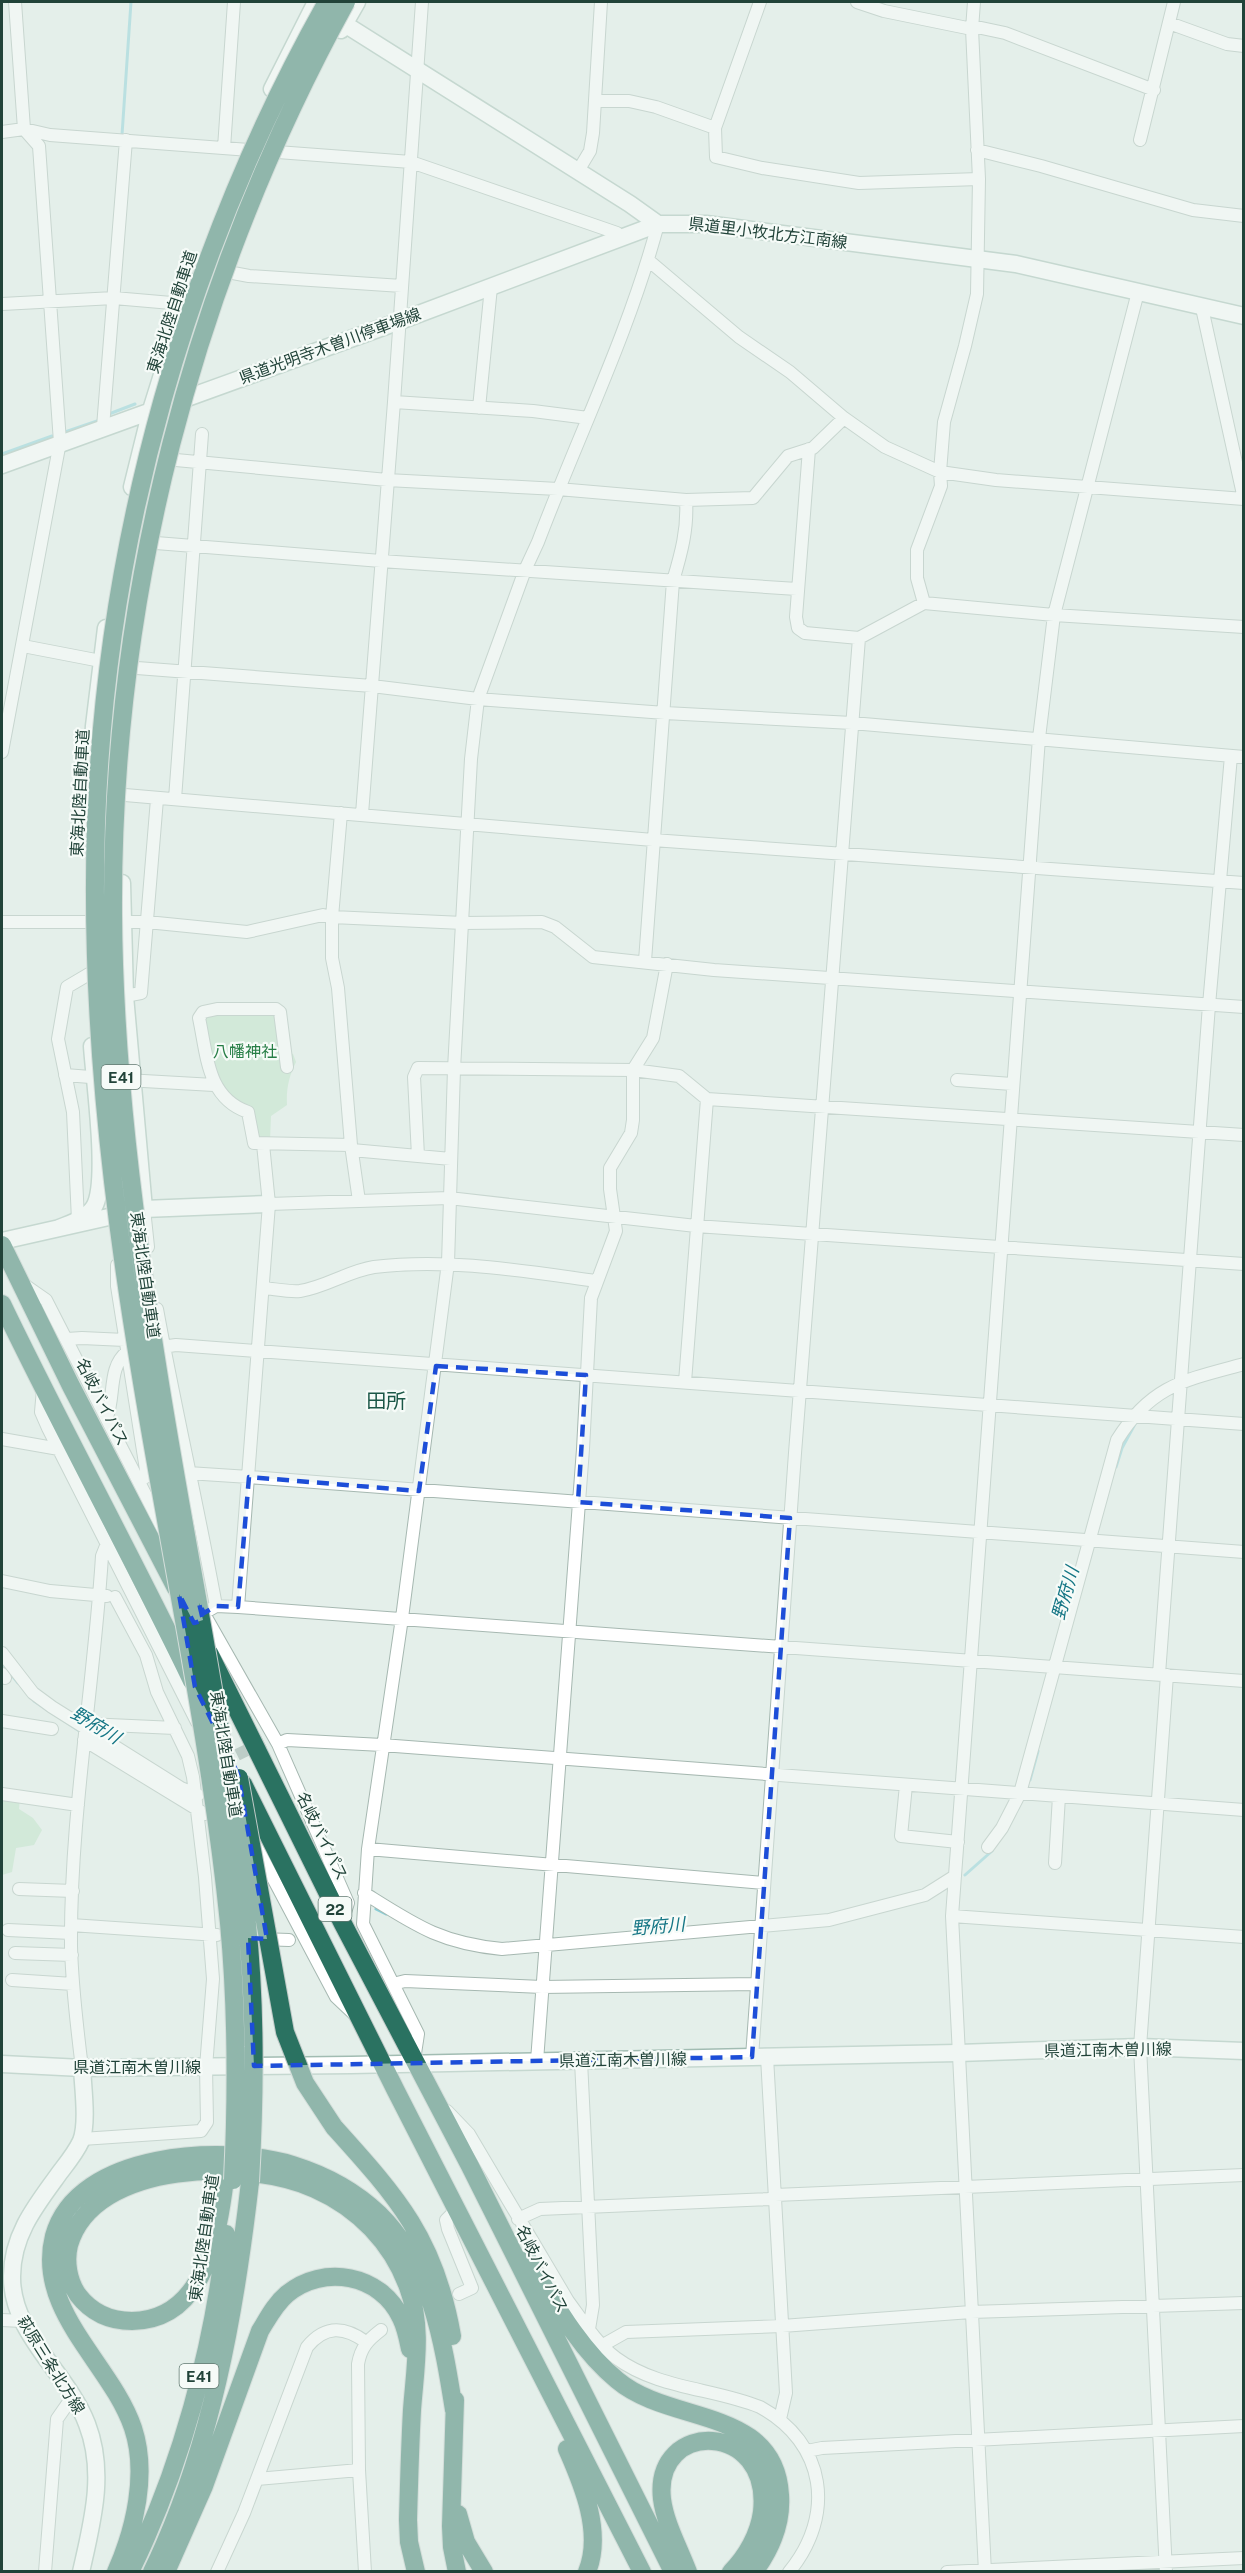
<svg xmlns="http://www.w3.org/2000/svg" width="1245" height="2573" viewBox="0 0 1245 2573" font-family="'Public Sans','Noto Sans JP',sans-serif">
	<rect width="100%" height="100%" fill="#e4efea"/>
	<path fill="#bce2c5" d="M 202,1011 L 280,1012 L 283,1050 L 293,1054 L 296,1062 C 289,1076 286,1089 287,1105 L 271,1116 L 270,1140 L 254,1143 L 248,1112 L 214,1085 Z
		M 2,1794 L 20,1797 L 19,1809 L 33,1818 L 42,1830 L 34,1845 L 16,1848 L 12,1872 L 2,1875 Z"/>
	<g fill="none" stroke-linecap="round" stroke-linejoin="round">
		<path stroke="#88cfd8" stroke-width="3" d="M 122,135 L 131,2
			M 109,414 L 135,404
			M 65,432 L 100,420
			M 2,454 L 52,436
			M 1116,1467 L 1122,1448 L 1135,1424
			M 2,1663 L 18,1683
			M 34,1701 L 81,1732
			M 1030,1780 L 1038,1751
			M 965,1875 L 992,1851
			M 376,1909 L 386,1914"/>
		<path stroke="#bdcdc7" stroke-width="12" stroke-dasharray="12 6" stroke-linecap="butt" d="M 221,1763 L 269,1739"/>
		<g stroke="#a6b8b1" stroke-width="14">
			<path id="street" d="M 760,2 L 715,128 L 716,157 L 762,168 L 859,183 L 979,179
				M 857,2 L 884,11 L 972,29
				M 1169,23 L 1227,44 L 1244,46
				M 972,26 L 1005,33 L 1154,90
				M 596,101 L 629,101 L 656,107 L 715,128
				M 2,132 L 24,129 L 50,135 L 411,162 L 617,233 L 620,239
				M 1140,140 L 1174,2
				M 224,148 L 234,2
				M 977,150 L 1041,166 L 1193,210 L 1244,216
				M 578,171 L 590,151 L 593,133 L 601,2
				M 648,260 L 739,337 L 790,372 L 844,418 L 885,447 L 940,472 L 996,480 L 1244,499
				M 233,273 L 249,276 L 402,286
				M 2,304 L 114,298 L 183,304
				M 1202,308 L 1244,499
				M 394,402 L 533,411 L 588,418
				M 479,408 L 491,287
				M 103,427 L 126,140
				M 809,449 L 796,617 L 798,628 L 805,633 L 859,638 L 924,603 L 1054,615 L 1244,627
				M 176,460 L 387,480 L 558,489 L 686,500 L 753,498 L 788,456 L 813,448 L 844,418
				M 156,543 L 381,561 L 797,589
				M 924,603 L 917,578 L 917,550 L 941,486 L 940,472 L 944,422 L 965,346 L 977,294 L 979,179 L 972,29 L 974,2
				M 23,646 L 137,668 L 372,686 L 478,699 L 665,713 L 852,723 L 1244,757
				M 2,752 L 60,442 L 39,146 L 24,129 L 15,2
				M 125,795 L 653,840 L 1244,883
				M 175,799 L 202,434
				M 341,813 L 332,917 L 332,958 L 338,988 L 351,1145 L 359,1201
				M 362,814 L 394,402 L 422,2
				M 2,922 L 147,922 L 247,932 L 323,915 L 332,917 L 463,923 L 542,922 L 555,927 L 593,957 L 714,970 L 1244,1007
				M 645,961 L 673,581 C 681,554 688,529 686,500
				M 667,964 L 653,1038 L 633,1070 L 679,1076 L 707,1099 L 1244,1135
				M 125,996 L 141,993 L 157,799
				M 287,1067 L 280,1012 L 276,1009 L 217,1009 L 203,1012 L 199,1018 C 207,1055 207,1098 248,1112 L 254,1143 L 351,1145
				M 65,1075 L 103,1078
				M 126,1080 L 214,1085
				M 957,1080 L 1012,1084
				M 352,1150 L 451,1159
				M 418,1156 L 414,1077 L 418,1068 L 633,1070 L 633,1120 L 631,1133 L 610,1168 L 610,1189 L 616,1231 L 591,1298 L 583,1449 L 537,2061
				M 269,1204 L 449,1198 L 696,1226 L 1244,1264
				M 144,1209 L 148,1247
				M 78,1220 L 73,1112 L 58,1039 L 67,987 L 89,974
				M 117,1265 L 117,1286 L 147,1476 L 142,1479
				M 23,1284 L 46,1300 L 163,1529
				M 264,1288 C 275,1289 289,1292 300,1291 C 326,1287 348,1271 374,1267 C 449,1258 523,1271 597,1281
				M 157,1309 C 175,1408 198,1507 216,1606
				M 67,1339 L 82,1338 L 125,1340
				M 685,1382 L 707,1099
				M 43,1389 L 41,1412 L 48,1428 L 197,1722
				M 107,1417 C 115,1395 108,1367 127,1352 L 176,1345 L 1244,1424
				M 2,1439 L 59,1449
				M 147,1476 L 188,1473 L 249,1477 L 1244,1552
				M 2,1581 L 50,1591 L 107,1596
				M 238,1607 L 269,1204 L 263,1144
				M 203,1612 L 278,1744 L 348,1903 L 342,1922
				M 204,1613 L 216,1606 L 238,1607 L 1244,1681
				M 2,1653 L 33,1693 L 52,1707 L 181,1788 L 198,1795
				M 2,1674 L 5,1678
				M 1159,1674 L 1209,1005 L 1231,756
				M 2,1721 L 52,1729
				M 87,1724 L 175,1728
				M 84,1740 L 205,1814
				M 278,1744 L 287,1740 L 382,1745 L 1244,1810
				M 906,1785 L 901,1836 L 958,1842
				M 2,1794 L 78,1805
				M 256,1846 L 336,1997 L 354,2014
				M 988,1847 L 1002,1828 L 1020,1793 L 1117,1440 C 1151,1385 1185,1380 1244,1364
				M 368,1849 L 764,1883
				M 1055,1863 L 1059,1796
				M 19,1889 L 73,1891
				M 364,1893 C 415,1925 440,1943 502,1949 L 829,1920 L 925,1895 L 955,1876
				M 952,1916 L 1244,1937
				M 71,1925 L 217,1935
				M 8,1930 L 71,1933
				M 261,1939 L 289,1940
				M 15,1953 L 72,1955
				M 12,1980 L 73,1984
				M 393,1984 L 405,1981 L 542,1987 L 756,1984
				M 752,2057 L 795,1453 L 859,638
				M 767,2057 L 786,2393 L 780,2419
				M 414,2060 L 418,2034 L 363,1924 L 368,1849 L 402,1618 L 448,1263 L 454,1069 L 471,759 L 478,699 L 525,570 L 538,542 C 578,436 629,333 658,224
				M 581,2061 L 593,2305 L 589,2329
				M 82,2068 C 77,2028 72,1987 71,1946 C 70,1816 94,1686 102,1556 L 106,1546
				M 447,2111 L 469,2134 L 568,2301 C 582,2320 597,2344 616,2358 C 658,2389 713,2388 760,2407 C 826,2443 836,2515 789,2572
				M 82,2139 L 201,2131 L 207,2122 L 206,2067 L 213,1979 L 205,1877 L 193,1777 L 188,1756 L 157,1692 L 146,1655 L 115,1597
				M 457,2209 L 446,2220 L 448,2229 L 472,2288 L 459,2294
				M 518,2219 L 540,2209 L 770,2199 L 775,2195 L 1244,2175
				M 2,2320 L 22,2321
				M 603,2345 L 626,2332 L 782,2326 L 971,2312 L 1244,2303
				M 807,2451 L 822,2448 L 1244,2426
				M 257,2479 L 359,2470
				M 45,2572 L 57,2419 L 73,2396
				M 217,2572 L 244,2513 L 307,2347 C 325,2325 344,2326 366,2342
				M 365,2572 L 359,2470 L 358,2364 C 361,2347 368,2340 381,2330
				M 947,2572 L 1244,2558
				M 985,2572 L 952,1916 L 1039,738 L 1054,615 L 1138,292
				M 1166,2572 L 1140,2047 L 1167,1675"/>
		</g>
		<g stroke="#a1bcb2" stroke-width="19">
			<path id="secondary" d="M 335,18 L 630,204 L 658,224
				M 341,30 L 357,2
				M 272,89 L 316,2
				M 2,465 L 400,321 L 658,224 L 706,224 L 1016,264 L 1244,316
				M 132,487 L 151,410 L 191,282
				M 87,832 L 94,726 L 106,628
				M 122,883 L 125,996 L 144,1209
				M 59,1228 C 71,1223 86,1219 94,1207 C 109,1182 94,1079 92,1046
				M 2,1241 L 144,1209 L 269,1204
				M 2,2064 L 82,2068 L 351,2065 L 958,2053 L 1140,2047 L 1244,2051
				M 81,2572 C 92,2523 106,2473 87,2424 C 68,2373 11,2334 12,2276 C 12,2234 37,2204 61,2171 C 68,2162 76,2152 81,2141 C 88,2124 83,2088 82,2068"/>
		</g>
		<g stroke="#c1cac8" stroke-width="20">
			<path id="highway" d="M 2,1245 L 71,1386 L 176,1588
				M 2,1304 C 63,1431 131,1554 192,1681
				M 209,1653 L 342,1922 L 470,2166 L 673,2572
				M 243,1784 L 396,2091 L 642,2572
				M 334,2127 C 398,2198 435,2239 452,2336
				M 225,2179 C 218,2234 205,2320 132,2321 C 110,2321 91,2312 78,2295 C 68,2281 65,2261 69,2245 C 94,2159 250,2159 315,2189 C 358,2208 392,2243 408,2287 C 423,2327 415,2369 412,2410 C 410,2446 409,2483 408,2520 L 409,2542 L 416,2572
				M 528,2260 C 553,2301 579,2349 617,2380 C 670,2425 775,2406 780,2495 C 782,2523 771,2549 754,2572
				M 455,2400 L 451,2526 L 452,2547 L 457,2572
				M 567,2449 C 583,2485 603,2533 587,2572
				M 458,2514 L 466,2542 L 484,2572
				M 116,2572 C 135,2529 148,2473 133,2428 C 111,2363 35,2311 54,2236 C 77,2151 225,2144 293,2165 C 325,2175 355,2191 379,2214 C 431,2265 443,2341 454,2410
				M 130,2572 C 181,2468 213,2349 226,2234
				M 152,2572 C 211,2450 235,2314 250,2182
				M 166,2572 L 204,2486 L 260,2331 C 268,2318 275,2304 287,2294 C 323,2264 381,2274 401,2318 C 406,2328 408,2339 410,2349
				M 688,2572 C 679,2548 665,2523 662,2499 C 653,2418 772,2421 762,2512 C 759,2534 747,2556 731,2572"/>
		</g>
		<use href="#street" stroke="#fff" stroke-width="12"/>
		<use href="#secondary" stroke="#fff" stroke-width="16"/>
		<use href="#highway" stroke="#2a7261" stroke-width="18"/>
		<g stroke="#c1cac8" stroke-width="20" stroke-linecap="butt">
			<path id="highway-bridge" d="M 239,1778 L 285,2032 L 305,2083 L 334,2127
				M 233,2180 C 237,2095 237,2008 229,1923 C 210,1737 170,1555 140,1370 C 110,1190 90,1008 96,824 C 106,539 187,251 327,2
				M 250,2182 C 255,2096 256,2010 247,1924 C 227,1739 187,1555 158,1371 C 134,1220 114,1067 113,914 C 111,596 193,281 346,2"/>
		</g>
		<use href="#highway-bridge" stroke="#2a7261" stroke-width="18"/>
	</g>
	<path d="M0 0H1245V2573H0ZM 436,1366 L 586,1375 L 578,1502 L 790,1518 L 752,2057 L 254,2066 L 248,1938 L 267,1939 L 238,1774 L 195,1687 L 179,1594 L 194,1623 L 203,1620 L 199,1603 L 204,1613 L 216,1606 L 238,1607 L 249,1477 L 419,1491 Z" fill="#e4efea" fill-opacity=".55" fill-rule="evenodd"/>
	<path fill="none" stroke="#1d4ed8" stroke-width="4.5" stroke-dasharray="12 8" stroke-linejoin="round" d="M 436,1366 L 586,1375 L 578,1502 L 790,1518 L 752,2057 L 254,2066 L 248,1938 L 267,1939 L 238,1774 L 195,1687 L 179,1594 L 194,1623 L 203,1620 L 199,1603 L 204,1613 L 216,1606 L 238,1607 L 249,1477 L 419,1491 Z"/>
	<g text-anchor="middle" dominant-baseline="central" stroke-width="4.5" stroke-linejoin="round" paint-order="stroke">
		<g fill="#f6fbf8" stroke="#617a72" stroke-width="1.5">
			<rect x="101.5" y="1065" width="39" height="24" rx="4.5"/>
			<rect x="318.5" y="1897" width="33" height="24" rx="4.5"/>
			<rect x="179.5" y="2364" width="39" height="24" rx="4.5"/>
		</g>
		<g font-size="15" font-weight="bold" fill="#214339">
			<text x="121" y="1077">E41</text>
			<text x="335" y="1909">22</text>
			<text x="199" y="2376">E41</text>
		</g>
		<g font-size="16" fill="#214339" stroke="#f6fbf8">
			<text transform="translate(768 233) rotate(7)">県道里小牧北方江南線</text>
			<text transform="translate(172 312) rotate(-72)">東海北陸自動車道</text>
			<text transform="translate(330 346) rotate(-20)">県道光明寺木曽川停車場線</text>
			<text transform="translate(80 793) rotate(-87)">東海北陸自動車道</text>
			<text transform="translate(145 1275) rotate(82)">東海北陸自動車道</text>
			<text transform="translate(102 1402) rotate(63)">名岐バイパス</text>
			<text transform="translate(226 1754) rotate(81)">東海北陸自動車道</text>
			<text transform="translate(322 1836) rotate(64)">名岐バイパス</text>
			<text transform="translate(1108 2050) rotate(-1)">県道江南木曽川線</text>
			<text transform="translate(623 2060) rotate(-1)">県道江南木曽川線</text>
			<text x="137" y="2067">県道江南木曽川線</text>
			<text transform="translate(204 2238) rotate(-82)">東海北陸自動車道</text>
			<text transform="translate(542 2269) rotate(63)">名岐バイパス</text>
			<text transform="translate(51 2365) rotate(58)">萩原三条北方線</text>
		</g>
		<g font-size="16" fill="#277e46" stroke="#f6fbf8">
			<text x="245" y="1051">八幡神社</text>
		</g>
		<g font-size="18" font-style="italic" fill="#157685" stroke="#f6fbf8">
			<text transform="translate(1065 1593) rotate(-74)">野府川</text>
			<text transform="translate(96 1725) rotate(31)">野府川</text>
			<text transform="translate(658 1926) rotate(-5)">野府川</text>
		</g>
		<g font-size="20" fill="#1b5747" stroke="#f6fbf8">
			<text x="386" y="1401">田所</text>
		</g>
	</g>
	<rect width="1245" height="2573" fill="none" stroke="#214339" stroke-width="6"/>
</svg>
